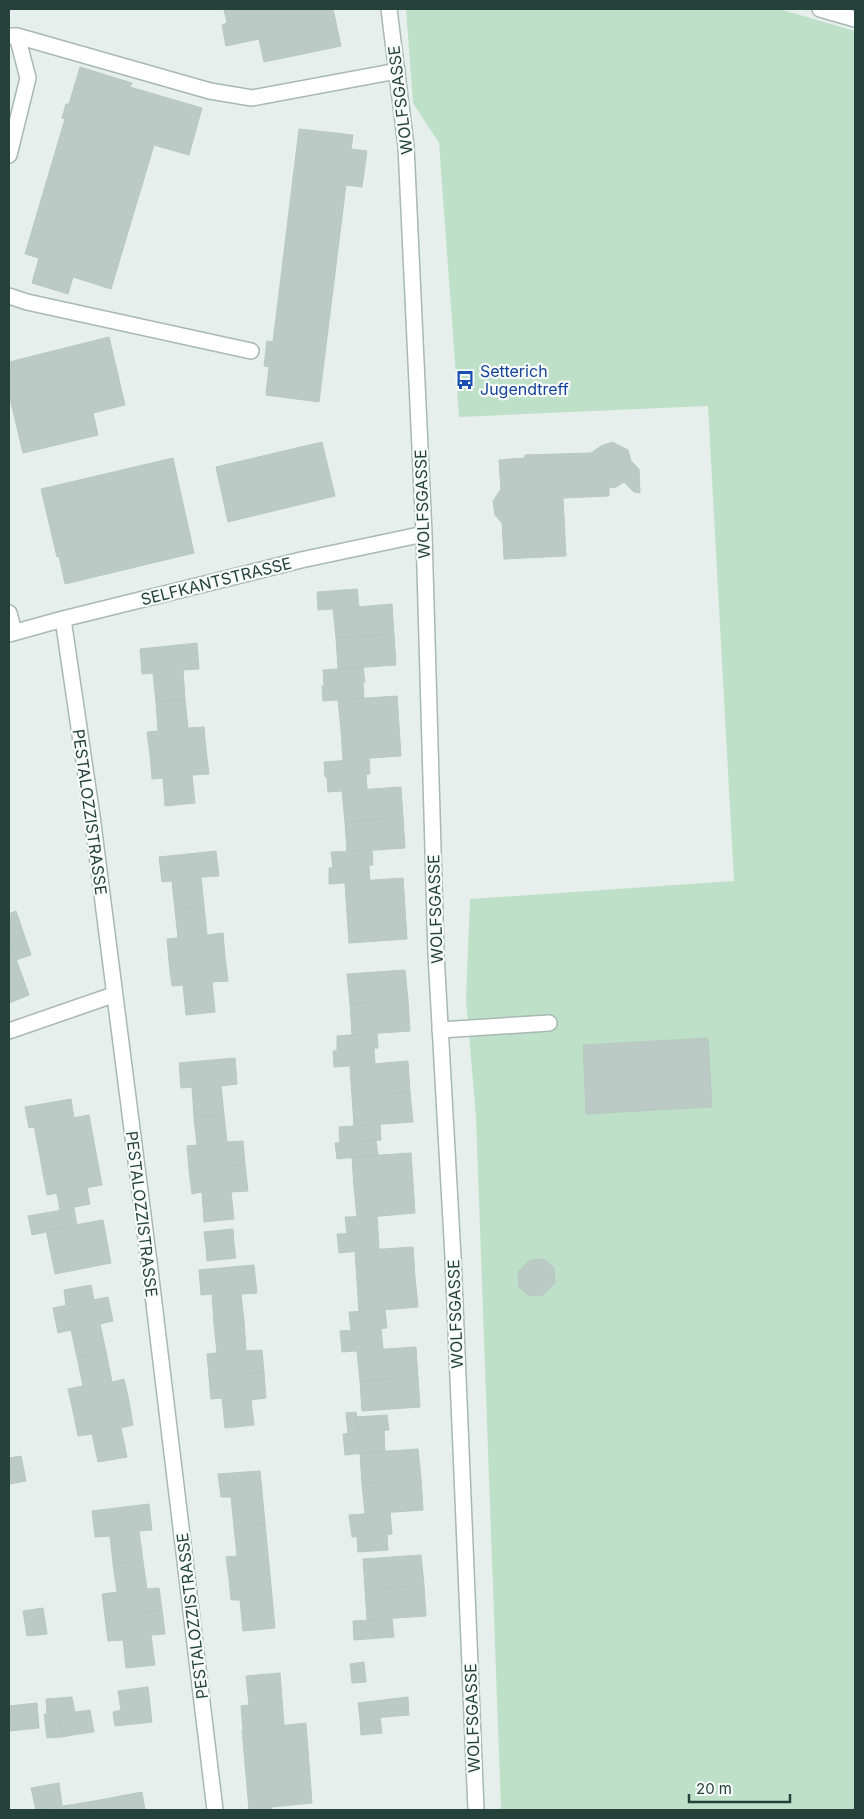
<svg xmlns="http://www.w3.org/2000/svg" width="864" height="1819" viewBox="0 0 864 1819" font-family="Inter,sans-serif">
	<rect width="100%" height="100%" fill="#e6efeb"/>
	<path fill="#bfe0c8" d="M 406,9 L 779,9 L 855,31 L 855,1810 L 501,1810 L 476,1117 L 466,999 L 470,899 L 734,881 L 708,406 L 459,417 L 439,143 L 413,103 Z"/>
	<path fill="#bbcac4" stroke="#b8c9c2" d="M 224,9 L 333,9 L 341,46 L 264,62 L 259,39 L 226,46 L 222,25 L 227,23 Z
		M 80,67 L 132,83 L 130,87 L 202,108 L 189,155 L 154,145 L 111,289 L 73,277 L 68,294 L 32,283 L 39,258 L 25,254 L 65,119 L 62,118 L 66,104 L 69,104 Z
		M 299,129 L 353,135 L 351,149 L 367,151 L 362,187 L 346,185 L 319,402 L 266,395 L 269,367 L 264,366 L 267,341 L 273,342 Z
		M 109,337 L 125,405 L 93,413 L 98,435 L 23,453 L 9,394 L 9,362 Z
		M 322,442 L 335,496 L 228,522 L 216,467 Z
		M 612,442 L 628,450 L 631,461 L 639,469 L 640,493 L 634,492 L 624,482 L 616,487 L 609,488 L 609,496 L 563,498 L 566,556 L 504,559 L 502,523 L 495,515 L 493,501 L 501,489 L 499,460 L 525,458 L 525,455 L 591,453 L 601,446 Z
		M 173,458 L 194,553 L 65,584 L 59,556 L 57,557 L 41,489 Z
		M 357,589 L 359,607 L 318,610 L 317,592 Z
		M 392,604 L 394,634 L 336,638 L 333,609 Z
		M 394,634 L 396,665 L 338,669 L 336,638 Z
		M 197,643 L 199,669 L 183,670 L 185,699 L 156,702 L 153,673 L 142,674 L 140,649 Z
		M 363,667 L 365,682 L 324,685 L 323,670 Z
		M 363,683 L 364,698 L 323,701 L 322,686 Z
		M 397,696 L 399,726 L 341,730 L 338,700 Z
		M 185,699 L 188,728 L 204,727 L 206,750 L 150,755 L 147,732 L 158,731 L 156,702 Z
		M 399,726 L 401,756 L 343,760 L 341,730 Z
		M 206,750 L 209,774 L 192,775 L 195,803 L 165,806 L 163,778 L 152,779 L 150,755 Z
		M 369,759 L 370,774 L 325,777 L 324,762 Z
		M 366,774 L 367,789 L 328,792 L 327,777 Z
		M 401,787 L 403,817 L 345,822 L 342,791 Z
		M 403,817 L 405,848 L 347,852 L 345,822 Z
		M 372,850 L 373,865 L 333,868 L 331,852 Z
		M 216,851 L 219,876 L 201,877 L 204,906 L 175,910 L 172,881 L 162,882 L 159,857 Z
		M 369,866 L 370,881 L 329,884 L 329,868 Z
		M 403,878 L 405,908 L 347,913 L 345,882 Z
		M 204,906 L 207,935 L 223,933 L 225,957 L 169,962 L 167,939 L 178,938 L 175,910 Z
		M 405,908 L 407,939 L 349,943 L 347,913 Z
		M 16,911 L 31,955 L 16,960 L 9,939 L 9,914 Z
		M 9,939 L 29,995 L 9,1003 Z
		M 225,957 L 228,981 L 212,982 L 215,1012 L 186,1015 L 183,985 L 172,986 L 169,962 Z
		M 405,970 L 408,1000 L 350,1004 L 347,974 Z
		M 408,1000 L 410,1031 L 352,1035 L 350,1004 Z
		M 377,1033 L 378,1048 L 337,1051 L 337,1036 Z
		M 708,1038 L 712,1107 L 586,1114 L 583,1045 Z
		M 374,1049 L 375,1064 L 334,1067 L 333,1051 Z
		M 235,1058 L 237,1084 L 221,1086 L 224,1115 L 194,1117 L 192,1087 L 181,1088 L 179,1063 Z
		M 408,1061 L 410,1092 L 352,1096 L 350,1066 Z
		M 410,1092 L 413,1122 L 354,1126 L 352,1096 Z
		M 71,1099 L 74,1118 L 34,1125 L 34,1127 L 29,1128 L 25,1107 Z
		M 89,1115 L 102,1185 L 47,1195 L 34,1125 Z
		M 224,1115 L 227,1142 L 243,1141 L 245,1164 L 189,1170 L 187,1146 L 197,1145 L 194,1117 Z
		M 380,1124 L 381,1140 L 340,1143 L 339,1127 Z
		M 376,1140 L 378,1155 L 337,1159 L 335,1143 Z
		M 411,1153 L 413,1183 L 354,1187 L 352,1157 Z
		M 245,1164 L 248,1191 L 231,1192 L 234,1219 L 204,1222 L 202,1192 L 192,1194 L 189,1170 Z
		M 413,1183 L 415,1213 L 357,1218 L 354,1187 Z
		M 87,1188 L 90,1204 L 60,1210 L 57,1193 Z
		M 74,1208 L 77,1225 L 46,1230 L 46,1232 L 32,1235 L 28,1216 Z
		M 377,1216 L 378,1232 L 347,1234 L 345,1217 Z
		M 103,1220 L 111,1263 L 55,1274 L 46,1230 Z
		M 233,1229 L 234,1244 L 206,1248 L 204,1232 Z
		M 378,1232 L 379,1249 L 339,1253 L 337,1234 Z
		M 234,1244 L 236,1258 L 207,1261 L 206,1248 Z
		M 413,1247 L 415,1277 L 357,1281 L 355,1251 Z
		M 544,1259 L 554,1268 L 555,1283 L 543,1295 L 529,1296 L 519,1287 L 518,1272 L 530,1260 Z
		M 254,1265 L 257,1293 L 241,1294 L 244,1321 L 214,1324 L 212,1294 L 201,1295 L 199,1270 Z
		M 415,1277 L 418,1307 L 359,1312 L 357,1281 Z
		M 91,1285 L 94,1300 L 66,1305 L 64,1290 Z
		M 108,1297 L 113,1321 L 100,1324 L 106,1352 L 77,1357 L 71,1330 L 58,1333 L 53,1308 Z
		M 385,1310 L 387,1328 L 351,1331 L 349,1312 Z
		M 244,1321 L 246,1351 L 262,1350 L 264,1372 L 209,1377 L 207,1354 L 217,1353 L 214,1324 Z
		M 381,1328 L 383,1349 L 342,1352 L 340,1331 Z
		M 416,1347 L 418,1377 L 360,1381 L 357,1351 Z
		M 106,1352 L 112,1382 L 124,1379 L 129,1401 L 73,1411 L 68,1389 L 83,1386 L 77,1357 Z
		M 264,1372 L 266,1398 L 251,1400 L 254,1425 L 225,1428 L 222,1398 L 211,1399 L 209,1377 Z
		M 418,1377 L 420,1407 L 362,1411 L 360,1381 Z
		M 129,1401 L 133,1425 L 121,1428 L 127,1457 L 98,1462 L 92,1434 L 78,1436 L 73,1411 Z
		M 356,1412 L 358,1433 L 348,1433 L 346,1413 Z
		M 387,1415 L 389,1430 L 358,1433 L 356,1417 Z
		M 384,1431 L 385,1451 L 345,1455 L 343,1434 Z
		M 418,1449 L 421,1479 L 362,1484 L 360,1453 Z
		M 21,1456 L 26,1481 L 9,1484 L 9,1458 Z
		M 260,1471 L 265,1523 L 234,1527 L 231,1497 L 221,1497 L 218,1474 Z
		M 421,1479 L 423,1510 L 365,1514 L 362,1484 Z
		M 149,1504 L 152,1530 L 139,1531 L 143,1561 L 113,1564 L 110,1536 L 95,1537 L 92,1511 Z
		M 390,1512 L 392,1534 L 352,1537 L 349,1515 Z
		M 265,1523 L 270,1575 L 229,1579 L 226,1557 L 237,1556 L 234,1527 Z
		M 387,1535 L 388,1550 L 358,1552 L 357,1537 Z
		M 421,1555 L 424,1585 L 365,1590 L 363,1559 Z
		M 143,1561 L 147,1589 L 159,1588 L 162,1610 L 105,1617 L 102,1594 L 117,1592 L 113,1564 Z
		M 270,1575 L 275,1628 L 243,1631 L 240,1600 L 231,1600 L 229,1579 Z
		M 424,1585 L 426,1616 L 367,1620 L 365,1590 Z
		M 43,1608 L 47,1634 L 27,1636 L 23,1611 Z
		M 162,1610 L 165,1634 L 151,1635 L 155,1665 L 126,1668 L 123,1640 L 108,1641 L 105,1617 Z
		M 392,1619 L 394,1637 L 354,1640 L 353,1621 Z
		M 364,1662 L 366,1682 L 352,1683 L 350,1664 Z
		M 280,1673 L 284,1725 L 243,1729 L 241,1706 L 249,1705 L 246,1676 Z
		M 148,1687 L 152,1722 L 115,1726 L 113,1712 L 121,1710 L 118,1691 Z
		M 72,1697 L 75,1712 L 59,1714 L 62,1737 L 47,1738 L 44,1714 L 47,1714 L 46,1699 Z
		M 408,1697 L 409,1715 L 360,1719 L 358,1703 Z
		M 37,1703 L 39,1728 L 9,1731 L 9,1706 Z
		M 90,1710 L 94,1732 L 78,1734 L 75,1712 Z
		M 75,1712 L 78,1734 L 62,1737 L 59,1714 Z
		M 380,1717 L 382,1733 L 361,1735 L 360,1719 Z
		M 306,1723 L 312,1803 L 271,1807 L 271,1810 L 249,1810 L 242,1730 Z
		M 59,1783 L 62,1805 L 36,1810 L 31,1788 Z
		M 142,1792 L 145,1810 L 90,1810 L 89,1802 Z
		M 89,1802 L 90,1810 L 36,1810 Z"/>
	<g fill="none" stroke-linecap="round" stroke-linejoin="round">
		<g stroke="#a8b8b2" stroke-width="18">
			<path id="service" d="M 9,36 L 17,36 L 210,91 L 252,98 L 397,71
				M 9,155 L 28,78 L 17,36
				M 9,296 L 27,302 L 251,351
				M 440,1030 L 549,1023"/>
		</g>
		<g stroke="#a8b8b2" stroke-width="18">
			<path id="minor" d="M 389,9 L 406,146 L 424,534 L 436,954 L 453,1257 L 476,1810
				M 820,9 L 855,19
				M 9,613 L 14,632
				M 63,619 L 92,816 L 150,1270 L 215,1810
				M 9,634 L 63,619 L 301,560 L 424,534
				M 9,1031 L 113,995"/>
		</g>
		<use href="#service" stroke="#fff" stroke-width="15"/>
		<use href="#minor" stroke="#fff" stroke-width="15"/>
	</g>
	<defs>
		<g id="bus-bare" transform="scale(1.5)"><path d="M-5-6H5V4H4V6H2V4H-2V6H-4V4H-5ZM-3.5-4V0h7V-4ZM-3.5 1.2v1.5H-2V1.2ZM2 1.2v1.5H3.5V1.2Z" fill="#1a4fb4" stroke="#f7fbf9" stroke-width="2.5" paint-order="stroke"/></g>
	</defs>
	<g fill-rule="evenodd">
		<use href="#bus-bare" x="465" y="380"/>
	</g>
	<g text-anchor="middle" dominant-baseline="central" stroke-width="4.5" stroke-linejoin="round" paint-order="stroke">
		<g font-size="16" fill="#24423a" stroke="#f7fbf9">
			<text transform="translate(400 100) rotate(-97)">WOLFSGASSE</text>
			<text transform="translate(422 504) rotate(-92)">WOLFSGASSE</text>
			<text transform="translate(216 581) rotate(-14)">SELFKANTSTRASSE</text>
			<text transform="translate(90 812) rotate(82)">PESTALOZZISTRASSE</text>
			<text transform="translate(435 909) rotate(-92)">WOLFSGASSE</text>
			<text transform="translate(142 1214) rotate(83)">PESTALOZZISTRASSE</text>
			<text transform="translate(455 1314) rotate(-92)">WOLFSGASSE</text>
			<text transform="translate(192 1616) rotate(-97)">PESTALOZZISTRASSE</text>
			<text transform="translate(472 1718) rotate(-92)">WOLFSGASSE</text>
		</g>
		<g font-size="16" fill="#164399" stroke="#f7fbf9" text-anchor="start">
			<text x="480" y="371">Setterich<tspan x="480" dy="18">Jugendtreff</tspan></text>
		</g>
	</g>
	<rect width="864" height="1819" fill="none" stroke="#24423a" stroke-width="20"/>
	<path d="M689 1794v8h101v-8" fill="none" stroke="#24423a" stroke-width="2.5"/>
	<text x="696" y="1794" font-size="15" fill="#24423a" stroke="#f7fbf9" stroke-width="4" paint-order="stroke">20 m</text>
</svg>
